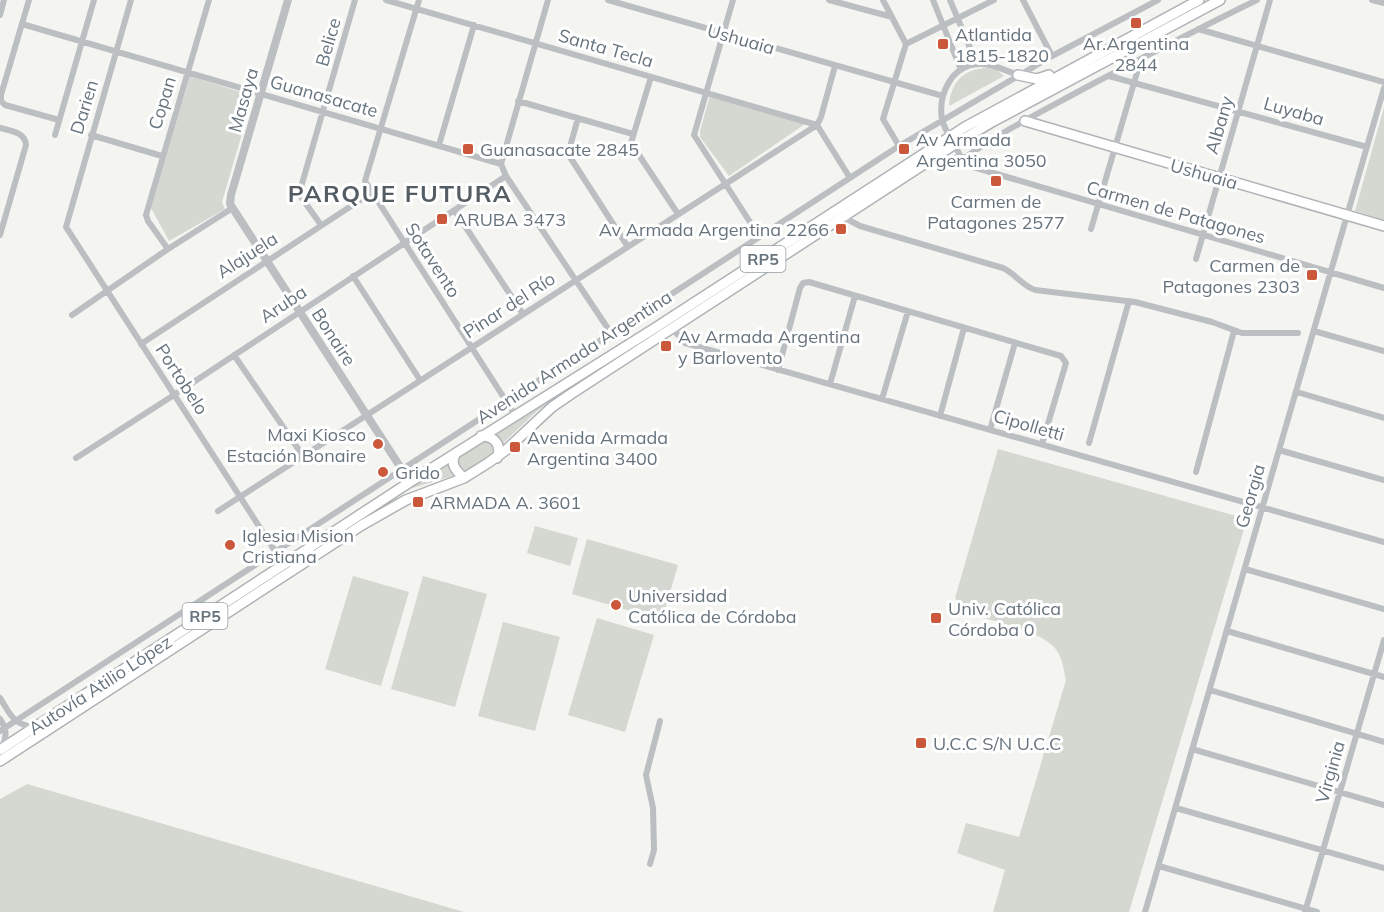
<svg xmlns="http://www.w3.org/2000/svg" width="1384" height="912" viewBox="0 0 1384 912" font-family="Mulish,sans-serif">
	<rect width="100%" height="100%" fill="#f4f4f1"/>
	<path fill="#d4d8d1" d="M 987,68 L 997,70 L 1004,76 L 949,106 C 951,82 963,69 987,68 Z
		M 190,76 L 253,96 L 222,202 L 225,209 L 169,241 L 151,208 Z
		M 710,95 L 805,124 L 729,176 L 700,137 L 700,131 Z
		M 1384,107 L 1384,220 L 1355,211 Z
		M 577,380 L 578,381 L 536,412 L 501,445 L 493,436 Z
		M 484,440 L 490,440 L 495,446 L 494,453 L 465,472 L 459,471 L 457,459 Z
		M 998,449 L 1247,519 L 1129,912 L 993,912 L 1005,870 L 957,853 L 966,823 L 1019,837 L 1066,680 C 1063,667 1062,654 1052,645 C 1037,630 985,619 963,612 L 955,598 Z
		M 449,461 L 456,475 L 406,490 Z
		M 535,526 L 578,538 L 570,566 L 527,553 Z
		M 587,539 L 678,565 L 662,620 L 572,594 Z
		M 353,576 L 409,592 L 381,686 L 325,669 Z
		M 423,576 L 487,594 L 455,707 L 391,689 Z
		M 597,618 L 654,635 L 625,732 L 568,715 Z
		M 503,622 L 560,637 L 535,731 L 478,716 Z
		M 27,784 L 464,912 L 0,912 L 0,799 Z"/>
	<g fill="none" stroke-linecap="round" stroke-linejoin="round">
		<g stroke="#aeb3b6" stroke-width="12">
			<path id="secondary" d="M 1025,121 L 1384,226"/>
		</g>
		<g stroke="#afb3b6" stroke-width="12">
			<path id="primary" d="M 1018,75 L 1037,79 L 1049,75
				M 933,160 L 946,163 L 962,160
				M 481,436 C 495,436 502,445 497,458
				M 456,453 C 449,463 456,471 464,478
				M 0,750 L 410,482 L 655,328 L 965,127 L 1199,0
				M 0,761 L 362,525 L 406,500 L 464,478 L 488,463 L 506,450 L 552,407 L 571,394 L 955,144 L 992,122 L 1220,0"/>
		</g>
		<path stroke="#bbbfc2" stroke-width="6" d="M 29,0 L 1,95 L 1,101 L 5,105 L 59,120
			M 131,0 L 66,227 L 275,551
			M 386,0 L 817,125
			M 419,0 L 365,181 L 515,415
			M 548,0 L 501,164 L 506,176 L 611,333
			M 608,0 L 943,96
			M 733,0 L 694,135 L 759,236
			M 829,0 L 892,17
			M 883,0 L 906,44
			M 933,0 L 961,70
			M 950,0 L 973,55 L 980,64
			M 1023,0 L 1052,56
			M 1372,0 L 1384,3
			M 0,15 L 4,0
			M 22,24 L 501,164
			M 1198,29 L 1384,82
			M 1109,76 L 1367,147
			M 651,77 L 631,143 L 678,214
			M 518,101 L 633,134
			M 578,118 L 568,154 L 628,247
			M 817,125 L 850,178
			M 0,128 C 11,131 25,132 26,145 L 0,235
			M 55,135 L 94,0
			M 91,135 L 162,156
			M 439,145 L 474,25
			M 899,146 L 883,119 L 906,44 L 994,0
			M 962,160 L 973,167 L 1384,288
			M 962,160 C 1000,132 1043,111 1085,88 C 1142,58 1199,28 1257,0
			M 962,160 C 957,146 945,133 942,119 C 938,95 951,65 979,64 C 992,63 1006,71 1018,75
			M 455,211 L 523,314
			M 845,218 L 860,226 L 1003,268 C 1016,274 1022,286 1035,290 L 1135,302 L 1212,322 L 1242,333 L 1298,333
			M 321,225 L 299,194 L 355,0
			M 1091,229 L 1141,59
			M 168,249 L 148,221 L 146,215 L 209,0
			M 1196,259 L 1270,0
			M 353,276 L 420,380
			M 72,315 L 168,249 L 231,209
			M 672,328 L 685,343 L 1384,542
			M 1314,331 L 1384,351
			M 141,344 L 371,193
			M 234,355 L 303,456
			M 778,370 L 800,288 L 803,283 L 809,282 L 1061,356 L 1066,363 L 1042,444
			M 830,384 L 855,296
			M 1297,392 L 1384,418
			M 882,399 L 908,311
			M 940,416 L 964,328
			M 990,430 L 1015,343
			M 1089,443 L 1129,301
			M 1279,450 L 1384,480
			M 76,458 L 174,395 L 506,176
			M 1196,472 L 1234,331
			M 218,511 L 817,125 L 821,117 L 835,66
			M 1245,569 L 1384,609
			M 1227,631 L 1384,677
			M 1210,690 L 1384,742
			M 0,698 C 11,715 13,725 35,727
			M 0,719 C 7,729 7,736 2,748
			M 0,731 L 899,146 L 1052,56 L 1158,0
			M 1192,749 L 1384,805
			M 1176,808 L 1384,868
			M 650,864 L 654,850 L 653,808 L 646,775 L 660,721
			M 1159,866 L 1317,912
			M 1145,912 L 1384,88
			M 1305,912 L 1384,640"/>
		<path stroke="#bbbfc2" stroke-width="8" d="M 288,0 L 231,195 L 230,204 L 410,482"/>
		<use href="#secondary" stroke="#fff" stroke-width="9"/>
		<use href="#primary" stroke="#fff" stroke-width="9"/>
	</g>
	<g fill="#cb583a" stroke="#fff" stroke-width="2">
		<rect x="1130" y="17" width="12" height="12" rx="3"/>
		<rect x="937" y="38" width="12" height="12" rx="3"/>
		<rect x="462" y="143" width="12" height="12" rx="3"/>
		<rect x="898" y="143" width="12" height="12" rx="3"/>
		<rect x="990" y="175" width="12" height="12" rx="3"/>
		<rect x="436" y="213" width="12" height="12" rx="3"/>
		<rect x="835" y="223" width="12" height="12" rx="3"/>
		<rect x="1306" y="269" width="12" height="12" rx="3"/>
		<rect x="660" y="340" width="12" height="12" rx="3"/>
		<circle cx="378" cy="444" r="6"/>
		<rect x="509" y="441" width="12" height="12" rx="3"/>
		<circle cx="383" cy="472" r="6"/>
		<rect x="412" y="496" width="12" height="12" rx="3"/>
		<circle cx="230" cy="545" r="6"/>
		<circle cx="616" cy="605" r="6"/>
		<rect x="930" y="612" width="12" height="12" rx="3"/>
		<rect x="915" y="737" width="12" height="12" rx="3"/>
	</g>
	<g text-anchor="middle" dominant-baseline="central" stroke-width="6" stroke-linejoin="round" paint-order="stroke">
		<g fill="#fff" stroke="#959ea5" stroke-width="1.5">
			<rect x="740.5" y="246" width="45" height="26" rx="4.5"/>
			<rect x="182.5" y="603" width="45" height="26" rx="4.5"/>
		</g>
		<g font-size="16" font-weight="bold" fill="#67747e">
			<text x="763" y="259">RP5</text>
			<text x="205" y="616">RP5</text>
		</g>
		<g font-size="18" fill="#67747e" stroke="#fff" text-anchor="start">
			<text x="955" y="34">Atlantida<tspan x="955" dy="21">1815-1820</tspan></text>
			<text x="1136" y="43" text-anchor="middle">Ar.Argentina<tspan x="1136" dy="21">2844</tspan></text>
			<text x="916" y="139">Av Armada<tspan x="916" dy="21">Argentina 3050</tspan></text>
			<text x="480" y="149">Guanasacate 2845</text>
			<text x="996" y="201" text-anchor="middle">Carmen de<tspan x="996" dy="21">Patagones 2577</tspan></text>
			<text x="454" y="219">ARUBA 3473</text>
			<text x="829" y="229" text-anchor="end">Av Armada Argentina 2266</text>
			<text x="1300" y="265" text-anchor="end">Carmen de<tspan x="1300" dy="21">Patagones 2303</tspan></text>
			<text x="678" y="336">Av Armada Argentina<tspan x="678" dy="21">y Barlovento</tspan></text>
			<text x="366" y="434" text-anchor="end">Maxi Kiosco<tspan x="366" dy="21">Estación Bonaire</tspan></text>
			<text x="527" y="437">Avenida Armada<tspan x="527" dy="21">Argentina 3400</tspan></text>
			<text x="395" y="472">Grido</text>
			<text x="430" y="502">ARMADA A. 3601</text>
			<text x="242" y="535">Iglesia Mision<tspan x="242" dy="21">Cristiana</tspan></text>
			<text x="628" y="595">Universidad<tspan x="628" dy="21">Católica de Córdoba</tspan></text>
			<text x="948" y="608">Univ. Católica<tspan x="948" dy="21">Córdoba 0</tspan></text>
			<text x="933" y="743">U.C.C S/N U.C.C</text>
		</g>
		<g font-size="18" fill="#67747e" stroke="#fff">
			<text transform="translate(741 39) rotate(16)">Ushuaia</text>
			<text transform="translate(328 42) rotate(-74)">Belice</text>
			<text transform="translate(606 48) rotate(16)">Santa Tecla</text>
			<text transform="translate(324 96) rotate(16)">Guanasacate</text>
			<text transform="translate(243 100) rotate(-74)">Masaya</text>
			<text transform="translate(162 103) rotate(-73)">Copan</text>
			<text transform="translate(84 107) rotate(-73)">Darien</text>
			<text transform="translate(1294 111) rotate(16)">Luyaba</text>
			<text transform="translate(1219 125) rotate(-74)">Albany</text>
			<text transform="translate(1204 174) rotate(16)">Ushuaia</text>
			<text transform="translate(1176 212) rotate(16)">Carmen de Patagones</text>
			<text transform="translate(247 255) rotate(-33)">Alajuela</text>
			<text transform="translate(433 260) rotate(57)">Sotavento</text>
			<text transform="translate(283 304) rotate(-34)">Aruba</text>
			<text transform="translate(509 305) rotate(-33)">Pinar del Río</text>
			<text transform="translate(334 337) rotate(57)">Bonaire</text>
			<text transform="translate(574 357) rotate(-33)">Avenida Armada Argentina</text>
			<text transform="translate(182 379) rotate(57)">Portobelo</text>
			<text transform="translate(1029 425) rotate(16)">Cipolletti</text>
			<text transform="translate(1250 496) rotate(-74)">Georgia</text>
			<text transform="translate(100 685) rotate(-33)">Autovía Atilio López</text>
			<text transform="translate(1330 772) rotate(-74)">Virginia</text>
		</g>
		<g font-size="24" font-weight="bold" letter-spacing="1.5" fill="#545d64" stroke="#fff">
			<text x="400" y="193">PARQUE FUTURA</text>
		</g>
	</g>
</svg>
